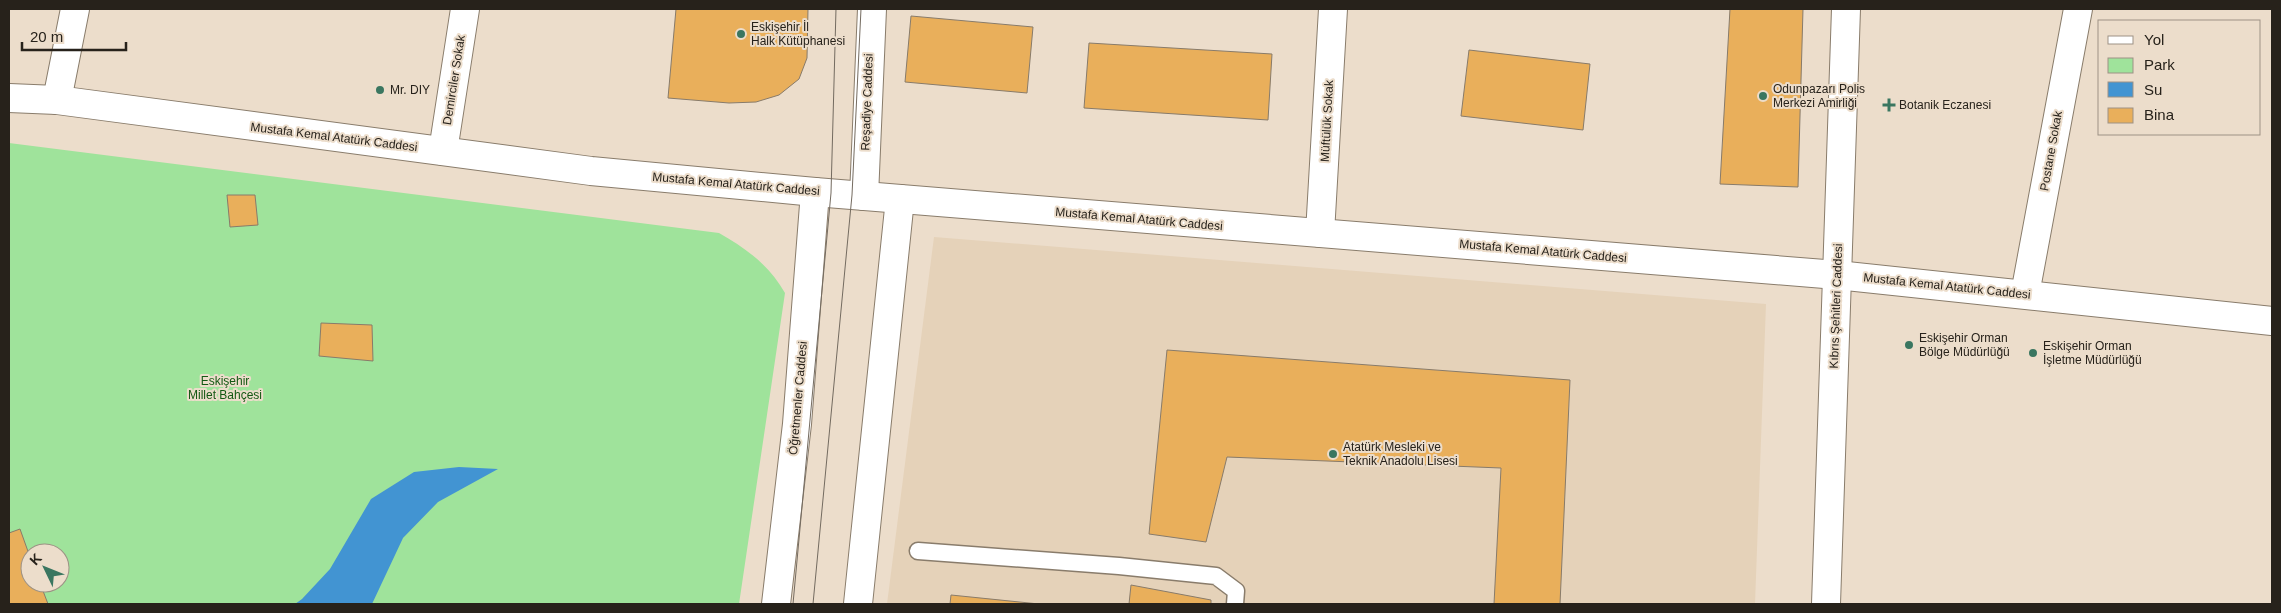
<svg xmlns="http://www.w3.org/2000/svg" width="2281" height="613" viewBox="0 0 2281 613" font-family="Arial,sans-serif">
	<rect width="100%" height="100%" fill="#ecddcb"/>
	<path fill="#e5d2b9" d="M 934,237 L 1766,304 L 1755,604 L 887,604 Z"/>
	<path fill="#9fe39b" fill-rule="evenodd" d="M 9,143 L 719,233 C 747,249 769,265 785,293 L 739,604 L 9,604 ZM 30,553 L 60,553 L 60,583 L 30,583 Z"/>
	<path fill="#4294d2" d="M 459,467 L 498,469 L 438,502 L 403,538 L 372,604 L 295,604 L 302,599 L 330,569 L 371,499 L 414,472 Z"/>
	<path fill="#e9af5b" stroke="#887b6a" d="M 676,9 L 808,9 L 807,58 L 799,79 L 779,95 L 756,102 L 729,103 L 668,98 Z
		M 1730,9 L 1803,9 L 1798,187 L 1720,184 Z
		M 911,16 L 1033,27 L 1027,93 L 905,82 Z
		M 1089,43 L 1272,54 L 1268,120 L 1084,108 Z
		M 1469,50 L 1590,64 L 1583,130 L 1461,116 Z
		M 227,195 L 255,195 L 258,225 L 230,227 Z
		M 321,323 L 372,325 L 373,361 L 319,356 Z
		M 1167,350 L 1570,380 L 1560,604 L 1494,604 L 1501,468 L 1227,457 L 1206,542 L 1149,534 Z
		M 20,529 L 30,557 L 30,583 L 40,583 L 48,604 L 9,604 L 9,533 Z
		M 1131,585 L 1211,600 L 1211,604 L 1129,604 Z
		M 951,595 L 1039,604 L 950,604 Z"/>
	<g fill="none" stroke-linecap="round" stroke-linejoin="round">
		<g stroke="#897c6b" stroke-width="19">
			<path id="lane" d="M 918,551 L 1119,566 L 1216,576 L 1236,591 L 1235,604"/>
		</g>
		<g stroke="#897c6b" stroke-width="30">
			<path id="street" d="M 57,100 L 75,9
				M 443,151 L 465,9
				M 864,196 L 872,9
				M 1320,233 L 1333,9
				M 2025,294 L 2078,9"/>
		</g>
		<g stroke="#897c6b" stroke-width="30">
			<path id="secondary" d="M 776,604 L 797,424 L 815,192
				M 858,604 L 900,199
				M 1826,604 L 1846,9"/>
		</g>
		<g stroke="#897c6b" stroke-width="30">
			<path id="primary" d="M 9,98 L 57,100 L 591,171 L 815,192 L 1837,275 L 2272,321"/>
		</g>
		<use href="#lane" stroke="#fff" stroke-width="16"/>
		<use href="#street" stroke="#fff" stroke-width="28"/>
		<use href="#secondary" stroke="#fff" stroke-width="28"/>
		<use href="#primary" stroke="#fff" stroke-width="28"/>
		<path stroke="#746b60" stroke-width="1" d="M 793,604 L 831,193 L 836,9
			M 813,604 L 852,195 L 861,9"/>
	</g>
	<g fill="#3a7660" stroke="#ecddcb" stroke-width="2">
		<circle cx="741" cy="34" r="5"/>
		<circle cx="380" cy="90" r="5"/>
		<circle cx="1763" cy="96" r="5"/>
		<path d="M1886.5 97.5h5v5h5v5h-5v5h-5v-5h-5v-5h5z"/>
		<circle cx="1909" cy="345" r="5"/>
		<circle cx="2033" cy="353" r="5"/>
		<circle cx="1333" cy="454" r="5"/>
	</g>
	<g text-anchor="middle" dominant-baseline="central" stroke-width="4" stroke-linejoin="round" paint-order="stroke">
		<g font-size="12" fill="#27221b" stroke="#ecddcb" text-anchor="start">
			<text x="751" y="27">Eskişehir İl<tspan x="751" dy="14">Halk Kütüphanesi</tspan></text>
			<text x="1773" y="89">Odunpazarı Polis<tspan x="1773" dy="14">Merkezi Amirliği</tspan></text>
			<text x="390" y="90">Mr. DIY</text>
			<text x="1899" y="105">Botanik Eczanesi</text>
			<text x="1919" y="338">Eskişehir Orman<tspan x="1919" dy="14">Bölge Müdürlüğü</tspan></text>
			<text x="2043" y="346">Eskişehir Orman<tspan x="2043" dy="14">İşletme Müdürlüğü</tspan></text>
			<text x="1343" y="447">Atatürk Mesleki ve<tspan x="1343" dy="14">Teknik Anadolu Lisesi</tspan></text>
		</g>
		<g font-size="12" fill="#27221b" stroke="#ecddcb">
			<text transform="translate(454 80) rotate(-81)">Demirciler Sokak</text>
			<text transform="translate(867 102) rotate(-88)">Reşadiye Caddesi</text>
			<text transform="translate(1327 121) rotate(-87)">Müftülük Sokak</text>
			<text transform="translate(334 137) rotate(7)">Mustafa Kemal Atatürk Caddesi</text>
			<text transform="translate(2051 151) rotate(-80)">Postane Sokak</text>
			<text transform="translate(736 184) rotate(5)">Mustafa Kemal Atatürk Caddesi</text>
			<text transform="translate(1139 219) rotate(5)">Mustafa Kemal Atatürk Caddesi</text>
			<text transform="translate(1543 251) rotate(5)">Mustafa Kemal Atatürk Caddesi</text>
			<text transform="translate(1947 286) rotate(6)">Mustafa Kemal Atatürk Caddesi</text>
			<text transform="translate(1836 306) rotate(-88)">Kıbrıs Şehitleri Caddesi</text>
			<text transform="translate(798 398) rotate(-85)">Öğretmenler Caddesi</text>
		</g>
		<g font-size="12" fill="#145914" stroke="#ecddcb">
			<text x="225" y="381">Eskişehir<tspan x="225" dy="14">Millet Bahçesi</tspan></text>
		</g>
	</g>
	<rect width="2281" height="613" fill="none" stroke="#27221b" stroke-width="20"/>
	<rect x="2098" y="20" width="162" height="115" fill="#ecddcb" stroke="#9d9285"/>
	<rect x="2108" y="36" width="25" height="8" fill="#ffffff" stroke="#9d9285"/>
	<text x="2144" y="45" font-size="15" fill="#27221b">Yol</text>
	<rect x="2108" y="58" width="25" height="15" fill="#9fe39b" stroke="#9d9285"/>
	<text x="2144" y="70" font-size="15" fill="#27221b">Park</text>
	<rect x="2108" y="82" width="25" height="15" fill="#4294d2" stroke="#9d9285"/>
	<text x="2144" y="95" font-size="15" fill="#27221b">Su</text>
	<rect x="2108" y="108" width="25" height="15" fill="#e9af5b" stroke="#9d9285"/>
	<text x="2144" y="120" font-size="15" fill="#27221b">Bina</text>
	<g transform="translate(45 568) rotate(313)"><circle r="24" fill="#ecddcb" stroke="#9d9285"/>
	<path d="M0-4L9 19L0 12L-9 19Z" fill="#3a7660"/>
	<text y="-8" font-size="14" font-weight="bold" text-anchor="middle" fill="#27221b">K</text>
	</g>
	<path d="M22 42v8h104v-8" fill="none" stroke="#27221b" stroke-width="2.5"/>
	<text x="30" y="42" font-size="15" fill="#27221b" stroke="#ecddcb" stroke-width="4" paint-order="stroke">20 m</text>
</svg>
